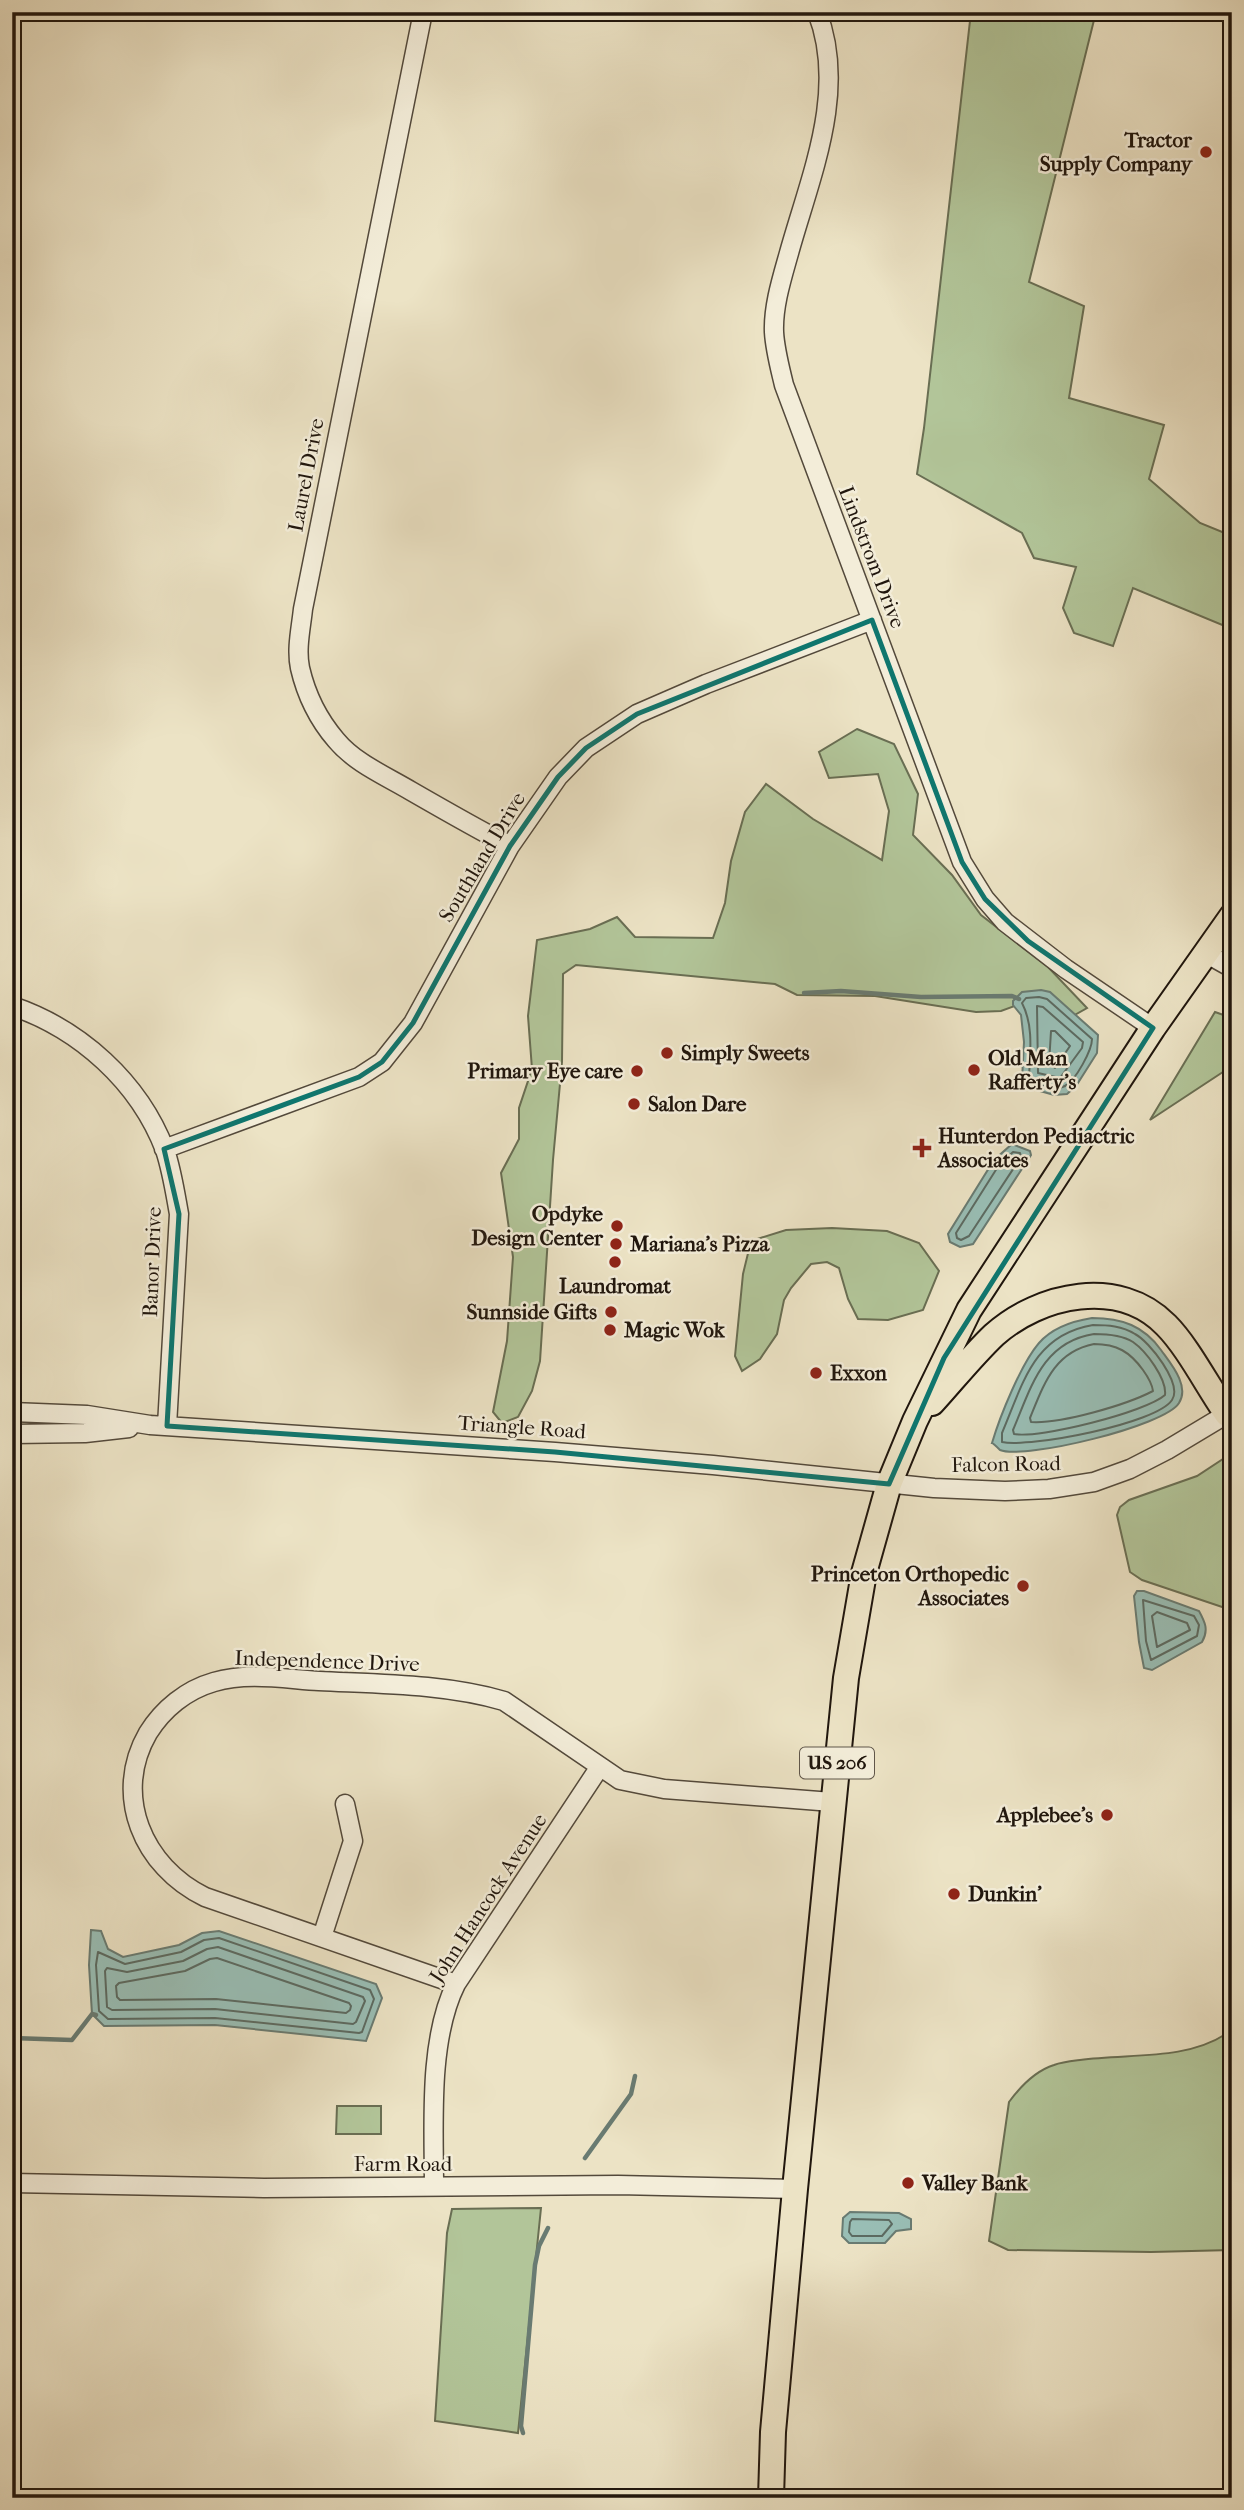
<svg xmlns="http://www.w3.org/2000/svg" width="1244" height="2510" viewBox="0 0 1244 2510" font-family="'IM FELL French Canon',serif">
	<rect width="100%" height="100%" fill="#ece3c5"/>
	<filter id="stains"><feTurbulence type="fractalNoise" baseFrequency=".00286" numOctaves="4"/><feColorMatrix values="0 0 0 0 .2 0 0 0 0 .09 0 0 0 0 .02 0 0 0 .5 -.17"/></filter>
	<radialGradient id="worn" r=".72"><stop offset=".6" stop-color="#630" stop-opacity="0"/><stop offset="1" stop-color="#630" stop-opacity=".3"/></radialGradient>
	<path fill="#b2c599" stroke="#696e53" stroke-width="2" d="M 971,12 L 1096,12 L 1029,282 L 1084,306 L 1069,398 L 1164,425 L 1149,479 L 1200,523 L 1232,536 L 1232,629 L 1133,588 L 1113,646 L 1074,633 L 1063,608 L 1076,567 L 1034,558 L 1022,533 L 917,474 L 924,428 Z
		M 857,729 L 894,744 L 918,794 L 913,835 L 952,875 L 981,915 L 1048,967 L 1087,1008 L 1071,1017 L 1031,1000 L 1001,1011 L 976,1012 L 875,996 L 797,995 L 775,984 L 576,965 L 563,974 L 562,1062 L 553,1160 L 540,1361 L 532,1391 L 518,1417 L 502,1423 L 493,1412 L 507,1341 L 513,1257 L 501,1173 L 519,1139 L 519,1108 L 532,1069 L 528,1016 L 537,940 L 590,929 L 617,917 L 635,937 L 713,938 L 725,903 L 731,861 L 745,812 L 766,784 L 813,819 L 882,860 L 889,811 L 878,774 L 829,778 L 819,752 Z
		M 1215,1012 L 1232,1018 L 1232,1066 L 1150,1120 Z
		M 832,1228 L 887,1231 L 919,1243 L 939,1271 L 923,1310 L 888,1320 L 858,1319 L 848,1299 L 839,1268 L 827,1262 L 811,1264 L 791,1288 L 784,1300 L 777,1334 L 760,1359 L 742,1371 L 735,1356 L 743,1274 L 751,1241 L 786,1230 Z
		M 1232,1453 L 1232,1610 L 1231,1610 L 1142,1580 L 1130,1572 L 1117,1515 L 1120,1507 L 1129,1500 L 1197,1476 Z
		M 1232,1987 L 1232,2250 L 1151,2252 L 1008,2250 L 989,2241 L 1009,2102 C 1020,2087 1035,2071 1054,2065 C 1062,2062 1072,2061 1080,2060 C 1129,2053 1184,2061 1226,2034 L 1231,2016 L 1228,1988 Z
		M 337,2106 L 381,2106 L 381,2134 L 336,2134 Z
		M 541,2208 L 518,2433 L 435,2421 L 447,2233 L 452,2209 Z"/>
	<path fill="#99beb5" stroke="#697b72" stroke-width="2" d="M 1041,990 L 1050,992 L 1098,1035 L 1097,1053 L 1076,1086 L 1067,1094 L 1054,1095 L 1033,1089 L 1025,1086 L 1022,1080 L 1024,1042 L 1021,1015 L 1013,1005 L 1013,1001 L 1022,992 Z
		M 1012,1144 L 1030,1151 L 1031,1155 L 973,1244 L 960,1247 L 950,1242 L 948,1234 L 994,1160 Z
		M 1092,1318 C 1122,1318 1144,1326 1161,1350 C 1171,1364 1190,1386 1179,1403 C 1165,1426 1024,1460 1000,1450 C 999,1449 993,1443 992,1443 C 1000,1416 1021,1364 1039,1343 C 1052,1328 1073,1321 1092,1318 Z
		M 1137,1591 L 1144,1591 L 1199,1611 C 1205,1622 1209,1630 1202,1642 L 1152,1670 L 1144,1668 L 1139,1642 L 1134,1596 Z
		M 91,1930 L 101,1931 L 108,1949 L 123,1957 L 179,1945 L 202,1933 L 219,1931 L 376,1984 L 382,1998 L 366,2041 L 215,2025 L 104,2026 L 92,2014 L 89,1965 Z
		M 850,2212 L 899,2213 L 911,2219 L 911,2229 L 896,2231 L 885,2243 L 849,2243 L 842,2236 L 843,2218 Z"/>
	<g fill="none" stroke-linecap="round" stroke-linejoin="round">
		<path stroke="#5c6a61" stroke-width="2" d="M 1039,997 L 1047,999 L 1092,1039 C 1092,1050 1076,1080 1065,1086 C 1056,1091 1037,1085 1029,1078 C 1030,1053 1034,1026 1022,1003 L 1026,998 Z
			M 1037,1006 L 1043,1007 L 1083,1042 L 1082,1048 L 1060,1078 L 1038,1073 Z
			M 1051,1031 L 1055,1031 L 1070,1046 L 1055,1068 L 1049,1064 Z
			M 1013,1152 L 1020,1153 L 1021,1157 L 969,1236 L 961,1240 L 957,1238 L 956,1233 L 999,1165 Z
			M 1093,1325 C 1108,1325 1122,1326 1135,1334 C 1149,1341 1183,1384 1172,1400 C 1156,1424 1029,1448 1002,1442 L 1002,1433 C 1023,1384 1033,1335 1093,1325 Z
			M 1094,1334 C 1107,1334 1122,1335 1133,1342 C 1146,1351 1167,1379 1165,1395 C 1146,1412 1039,1439 1014,1434 L 1013,1430 C 1031,1388 1042,1342 1094,1334 Z
			M 1094,1344 C 1117,1344 1130,1352 1143,1370 C 1148,1377 1152,1383 1153,1391 C 1126,1405 1061,1424 1031,1422 L 1030,1418 C 1044,1384 1054,1352 1094,1344 Z
			M 1143,1600 L 1194,1616 L 1199,1625 L 1197,1636 L 1151,1660 L 1146,1641 Z
			M 1157,1612 L 1187,1623 L 1190,1630 L 1157,1647 L 1152,1616 Z
			M 219,1938 L 370,1990 L 374,1999 L 362,2032 L 359,2033 L 215,2018 L 108,2019 L 99,2011 L 96,1965 L 98,1952 L 125,1964 L 181,1952 L 204,1940 Z
			M 218,1947 L 363,1997 L 365,2001 L 356,2022 L 353,2024 L 215,2009 L 112,2010 L 107,2007 L 105,1971 L 107,1968 L 127,1972 L 183,1961 L 207,1949 Z
			M 217,1958 L 349,2003 L 351,2006 L 350,2010 L 346,2013 L 216,1999 L 120,2000 L 117,1997 L 116,1986 L 119,1983 L 185,1971 L 210,1959 Z
			M 852,2219 L 889,2220 L 892,2224 L 882,2236 L 852,2236 L 849,2232 L 850,2222 Z"/>
		<path stroke="#697b72" stroke-width="4.5" d="M 804,993 L 841,991 L 921,997 L 1012,996 L 1019,999
			M 12,2038 L 72,2040 L 92,2014 L 96,2015
			M 585,2158 L 631,2094 L 635,2076
			M 523,2433 L 521,2426 L 535,2265 L 539,2246 L 548,2228"/>
		<g stroke="#53493b" stroke-width="21">
			<path id="minor" d="M 423,12 L 303,609 C 301,628 296,649 300,668 C 306,694 318,719 336,740 C 355,763 386,776 411,791 C 444,810 477,829 510,846
				M 817,12 C 848,91 810,177 789,253 C 782,278 773,306 774,332 C 775,350 780,368 784,385 L 962,862 L 985,899 L 1005,922 L 1066,969 L 1153,1028
				M 1207,954 L 1232,968
				M 12,1006 C 80,1029 139,1082 165,1150 C 172,1171 175,1192 179,1214 L 167,1426
				M 164,1149 L 359,1077 L 382,1062 L 413,1023 L 510,846 L 558,777 L 586,748 L 637,714 L 706,684 L 872,620
				M 12,1412 L 87,1415 L 150,1425 L 555,1452 L 713,1465 L 934,1488 L 1005,1491 L 1049,1489 L 1094,1482 L 1130,1469 L 1167,1450 L 1232,1411
				M 12,1434 L 85,1433 L 129,1428
				M 322,1937 L 353,1841 L 345,1804
				M 456,1984 L 205,1897 C 143,1867 112,1795 148,1733 C 163,1709 186,1690 214,1682 C 247,1672 285,1679 319,1681 C 380,1684 446,1684 504,1701 L 620,1780 L 664,1789 L 832,1802
				M 12,2183 L 264,2188 L 618,2185 L 795,2189
				M 434,2187 C 434,2125 428,2040 456,1984 L 599,1768"/>
		</g>
		<g stroke="#20160d" stroke-width="28">
			<path id="highway" d="M 932,1403 C 953,1380 972,1356 994,1335 C 1040,1294 1119,1277 1166,1325 C 1188,1347 1208,1387 1227,1414
				M 771,2498 L 773,2432 L 795,2189 L 846,1678 L 864,1573 L 889,1484 L 915,1421 L 969,1310 L 1153,1028 L 1232,916"/>
		</g>
		<use href="#minor" stroke="#f3edd9" stroke-width="18"/>
		<use href="#highway" stroke="#ece3c5" stroke-width="24"/>
	</g>
	<path fill="none" stroke="#0f766e" stroke-width="5" stroke-linejoin="round" d="M 872,620 L 962,862 L 985,899 L 1028,941 L 1153,1028 L 944,1358 L 889,1484 L 555,1452 L 167,1426 L 179,1214 L 164,1149 L 359,1077 L 382,1062 L 413,1023 L 510,846 L 558,777 L 586,748 L 637,714 Z"/>
	<g fill="#8f2418" stroke="#f3edd9" stroke-width="2.5">
		<circle cx="1206" cy="152" r="7"/>
		<circle cx="667" cy="1053" r="7"/>
		<circle cx="974" cy="1070" r="7"/>
		<circle cx="637" cy="1071" r="7"/>
		<circle cx="634" cy="1104" r="7"/>
		<path d="M918.5 1137.5h7v7h7v7h-7v7h-7v-7h-7v-7h7z"/>
		<circle cx="617" cy="1226" r="7"/>
		<circle cx="616" cy="1244" r="7"/>
		<circle cx="615" cy="1262" r="7"/>
		<circle cx="611" cy="1312" r="7"/>
		<circle cx="610" cy="1330" r="7"/>
		<circle cx="816" cy="1373" r="7"/>
		<circle cx="1023" cy="1586" r="7"/>
		<circle cx="1107" cy="1815" r="7"/>
		<circle cx="954" cy="1894" r="7"/>
		<circle cx="908" cy="2183" r="7"/>
	</g>
	<g text-anchor="middle" dominant-baseline="central" stroke-width="5" stroke-linejoin="round" paint-order="stroke">
		<rect fill="#f3edd9" stroke="#5f564a" stroke-width="2" x="800" y="1747.5" width="74" height="31" rx="5"/>
		<g font-size="19" font-weight="bold" fill="#20160d">
			<text x="837" y="1763">US 206</text>
		</g>
		<g font-size="21" font-weight="bold" fill="#20160d" stroke="#f3edd9" text-anchor="start">
			<text x="1192" y="140" text-anchor="end">Tractor<tspan x="1192" dy="24">Supply Company</tspan></text>
			<text x="681" y="1053">Simply Sweets</text>
			<text x="988" y="1058">Old Man<tspan x="988" dy="24">Rafferty's</tspan></text>
			<text x="623" y="1071" text-anchor="end">Primary Eye care</text>
			<text x="648" y="1104">Salon Dare</text>
			<text x="938" y="1136">Hunterdon Pediactric<tspan x="938" dy="24">Associates</tspan></text>
			<text x="603" y="1214" text-anchor="end">Opdyke<tspan x="603" dy="24">Design Center</tspan></text>
			<text x="630" y="1244">Mariana's Pizza</text>
			<text x="615" y="1286" text-anchor="middle">Laundromat</text>
			<text x="597" y="1312" text-anchor="end">Sunnside Gifts</text>
			<text x="624" y="1330">Magic Wok</text>
			<text x="830" y="1373">Exxon</text>
			<text x="1009" y="1574" text-anchor="end">Princeton Orthopedic<tspan x="1009" dy="24">Associates</tspan></text>
			<text x="1093" y="1815" text-anchor="end">Applebee's</text>
			<text x="968" y="1894">Dunkin'</text>
			<text x="922" y="2183">Valley Bank</text>
		</g>
		<g font-size="21" fill="#20160d" stroke="#f3edd9">
			<text transform="translate(306 475) rotate(-79)">Laurel Drive</text>
			<text transform="translate(872 557) rotate(69)">Lindstrom Drive</text>
			<text transform="translate(482 857) rotate(-59)">Southland Drive</text>
			<text transform="translate(152 1262) rotate(-88)">Banor Drive</text>
			<text transform="translate(522 1427) rotate(4)">Triangle Road</text>
			<text transform="translate(1006 1464) rotate(-1)">Falcon Road</text>
			<text transform="translate(327 1661) rotate(2)">Independence Drive</text>
			<text transform="translate(488 1898) rotate(-57)">John Hancock Avenue</text>
			<text x="403" y="2164">Farm Road</text>
		</g>
	</g>
	<rect width="1244" height="2510" fill="none" stroke="#ece3c5" stroke-width="42"/>
	<rect x="14" y="14" width="1216" height="2482" fill="none" stroke="#20160d" stroke-width="3.5"/>
	<rect x="21" y="21" width="1202" height="2468" fill="none" stroke="#20160d" stroke-width="2"/>
	<rect width="100%" height="100%" filter="url(#stains)"/>
	<rect width="100%" height="100%" fill="url(#worn)"/>
</svg>
